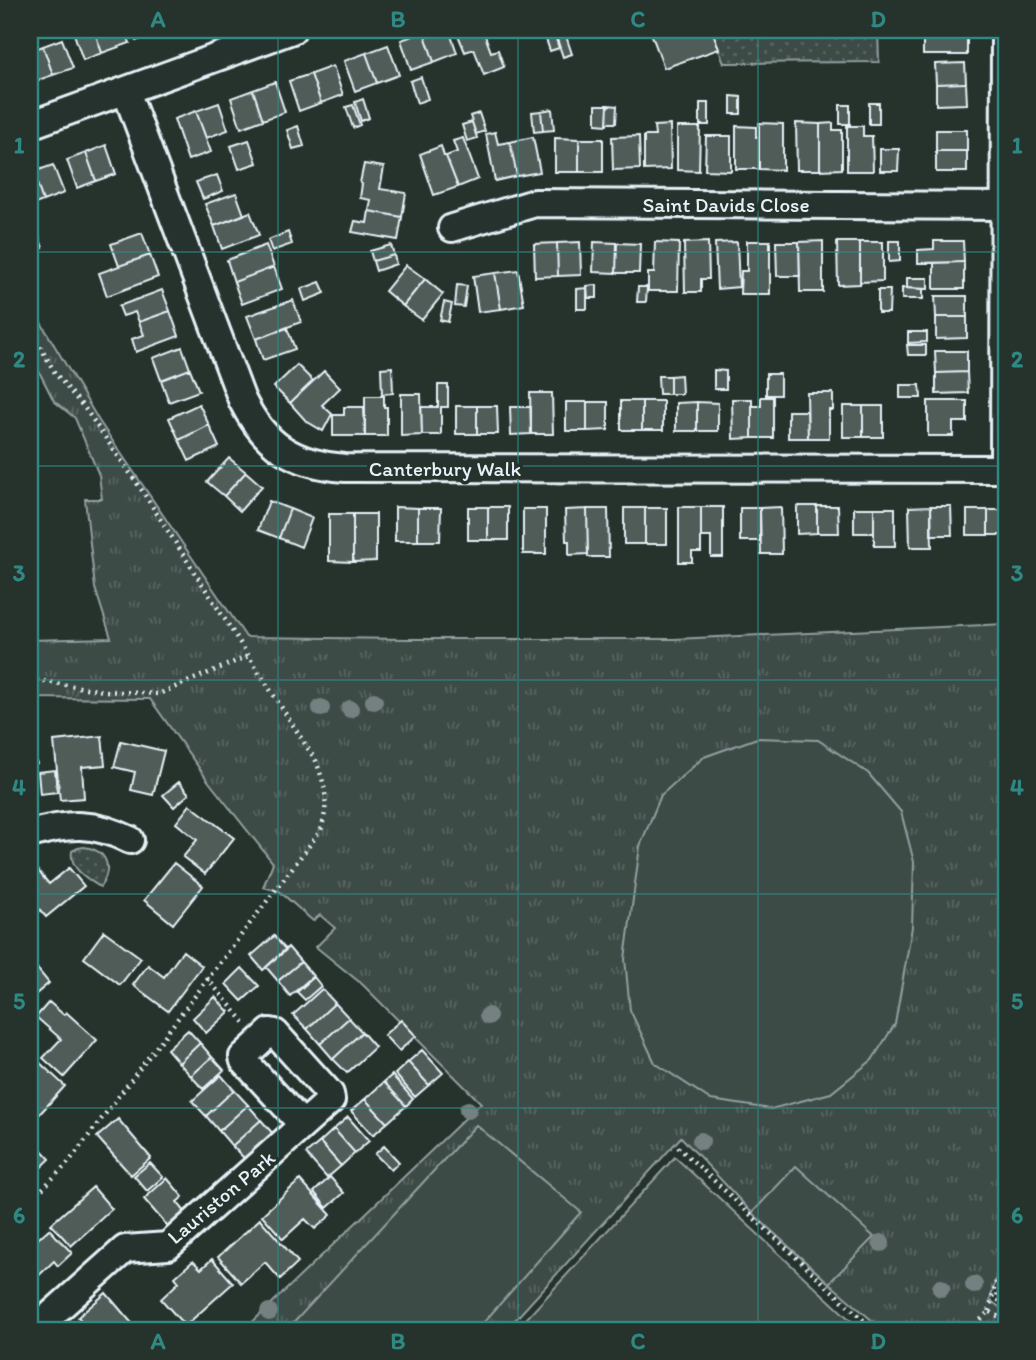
<svg xmlns="http://www.w3.org/2000/svg" width="1036" height="1360" viewBox="0 0 1036 1360" font-family="Itim,sans-serif">
	<defs>
		<pattern id="grass-tufts" width="24" height="20" patternUnits="userSpaceOnUse" patternTransform="scale(1.75)"><rect width="24" height="20" fill="#3e4b47"/><path d="M3 7l-1-3M5 7V3M7 7l1-3M15 17l-1-3M17 17v-4M19 17l1-3" fill="none" stroke="#5a6562"/></pattern>
		<pattern id="park-dots" width="8" height="8" patternUnits="userSpaceOnUse" patternTransform="scale(1.75)"><rect width="8" height="8" fill="#3e4b47"/><path d="M2 2h.1M6 6h.1" fill="none" stroke="#5a6562" stroke-width="1.8" stroke-linecap="round"/></pattern>
	</defs>
	<rect width="100%" height="100%" fill="#26332d"/>
	<filter id="ink" filterUnits="userSpaceOnUse"><feTurbulence type="fractalNoise" baseFrequency=".0143" numOctaves="2"/><feDisplacementMap in="SourceGraphic" scale="14" xChannelSelector="R" yChannelSelector="G"/><feConvolveMatrix kernelMatrix="1 2 1 2 8 2 1 2 1" color-interpolation-filters="sRGB"/></filter>
	<g filter="url(#ink)">
		<path fill="url(#grass-tufts)" stroke="#939ea0" stroke-width="2" d="M 30,304 L 99,421 L 246,637 L 408,639 L 674,639 L 1006,624 L 1006,1244 L 990,1300 L 1006,1312 L 1006,1330 L 883,1330 L 829,1283 L 752,1213 L 681,1137 L 506,1330 L 244,1330 L 481,1103 L 363,985 L 316,947 L 335,928 L 320,915 L 313,921 L 279,891 L 263,887 L 273,863 L 209,782 L 150,699 L 30,698 L 30,640 L 111,638 L 95,588 L 85,499 L 102,499 L 99,475 L 75,418 L 54,401 L 30,354 Z"/>
		<path fill="url(#park-dots)" stroke="#939ea0" stroke-width="2" d="M 712,30 L 878,30 L 879,62 L 724,63 Z
			M 84,847 C 108,850 113,869 100,887 C 87,879 69,868 72,851 L 78,848 Z"/>
		<path fill="#3e4b47" stroke="#939ea0" stroke-width="2" d="M 757,738 L 818,740 L 868,773 L 901,812 L 914,862 L 912,927 L 895,1024 L 872,1060 L 831,1093 L 771,1109 L 711,1100 L 655,1063 L 630,1010 L 625,959 L 640,846 L 661,795 L 704,757 Z
			M 476,1125 L 581,1212 L 477,1330 L 287,1330 Z
			M 675,1157 L 861,1330 L 516,1330 Z
			M 796,1166 L 874,1237 L 829,1283 L 752,1213 Z"/>
		<path fill="#505c59" stroke="#e8f1f8" stroke-width="2" d="M 77,30 L 94,30 L 102,53 L 83,60 L 73,31 Z
			M 94,30 L 125,30 L 130,43 L 102,53 Z
			M 132,30 L 153,30 L 155,34 L 136,41 Z
			M 429,30 L 449,30 L 457,53 L 434,62 L 424,32 Z
			M 456,30 L 483,30 L 491,52 L 498,50 L 504,67 L 484,75 L 474,49 L 465,52 Z
			M 498,30 L 517,30 L 500,36 Z
			M 521,30 L 534,30 L 535,33 L 523,37 Z
			M 543,30 L 553,30 L 559,48 L 550,51 Z
			M 650,30 L 712,30 L 719,49 L 664,68 Z
			M 923,30 L 946,30 L 946,33 L 967,33 L 967,55 L 923,55 Z
			M 424,32 L 434,62 L 411,70 L 401,40 Z
			M 565,33 L 572,54 L 563,57 L 556,36 Z
			M 62,39 L 73,68 L 53,75 L 43,46 Z
			M 388,45 L 399,75 L 377,83 L 366,53 Z
			M 43,46 L 53,75 L 33,82 L 30,72 L 30,51 Z
			M 366,53 L 377,83 L 355,91 L 344,61 Z
			M 965,63 L 966,83 L 936,84 L 935,64 Z
			M 333,66 L 343,95 L 321,103 L 311,74 Z
			M 311,74 L 321,103 L 299,111 L 289,81 Z
			M 421,77 L 428,99 L 417,103 L 410,81 Z
			M 275,82 L 285,112 L 263,120 L 253,90 Z
			M 966,83 L 967,104 L 936,105 L 936,84 Z
			M 253,90 L 263,120 L 241,128 L 231,98 Z
			M 731,96 L 741,97 L 741,114 L 731,114 Z
			M 363,99 L 369,118 L 361,121 L 355,102 Z
			M 219,103 L 228,130 L 206,138 L 196,111 Z
			M 700,103 L 709,103 L 709,125 L 700,125 Z
			M 869,103 L 879,103 L 879,124 L 869,124 Z
			M 353,105 L 360,125 L 353,128 L 346,107 Z
			M 596,105 L 608,105 L 607,125 L 596,124 Z
			M 608,105 L 617,106 L 616,123 L 607,123 Z
			M 840,105 L 850,105 L 850,124 L 840,124 Z
			M 552,109 L 554,130 L 543,131 L 541,111 Z
			M 196,111 L 211,152 L 188,160 L 174,119 Z
			M 541,111 L 543,131 L 534,132 L 532,112 Z
			M 479,113 L 485,131 L 476,134 L 470,116 Z
			M 472,122 L 477,138 L 467,141 L 462,125 Z
			M 759,123 L 783,124 L 783,170 L 759,169 Z
			M 796,123 L 820,124 L 820,170 L 797,170 Z
			M 833,123 L 833,130 L 842,130 L 842,169 L 820,170 L 820,124 Z
			M 670,125 L 671,169 L 644,170 L 644,136 L 655,136 L 654,126 Z
			M 298,126 L 304,146 L 293,149 L 287,130 Z
			M 736,126 L 756,127 L 756,137 L 759,137 L 759,169 L 736,169 Z
			M 847,126 L 863,126 L 863,136 L 872,136 L 873,171 L 847,171 Z
			M 677,127 L 700,127 L 699,171 L 677,170 Z
			M 936,130 L 967,130 L 967,151 L 936,151 Z
			M 495,132 L 498,144 L 510,142 L 517,176 L 495,181 L 486,134 Z
			M 639,136 L 640,169 L 613,170 L 612,137 Z
			M 706,136 L 731,136 L 731,171 L 705,170 Z
			M 533,137 L 540,172 L 517,176 L 510,142 Z
			M 463,138 L 478,179 L 458,187 L 446,156 L 457,152 L 453,141 Z
			M 555,138 L 579,139 L 579,172 L 555,172 Z
			M 579,139 L 603,139 L 603,172 L 579,172 Z
			M 249,140 L 257,163 L 239,169 L 231,146 Z
			M 106,145 L 116,174 L 96,181 L 86,153 Z
			M 441,146 L 444,156 L 446,156 L 458,187 L 434,195 L 420,154 Z
			M 880,149 L 899,149 L 898,171 L 880,171 Z
			M 936,151 L 967,151 L 967,172 L 936,172 Z
			M 86,153 L 96,181 L 77,188 L 67,160 Z
			M 364,164 L 384,167 L 380,189 L 406,193 L 402,217 L 369,211 L 371,200 L 360,198 L 362,184 L 360,183 Z
			M 53,165 L 64,193 L 43,201 L 33,172 Z
			M 33,172 L 43,201 L 30,206 L 30,173 Z
			M 217,175 L 223,191 L 203,199 L 196,182 Z
			M 236,193 L 244,215 L 214,226 L 205,204 Z
			M 369,211 L 402,217 L 398,240 L 352,232 L 355,221 L 367,223 Z
			M 250,212 L 259,235 L 222,249 L 214,226 Z
			M 288,232 L 292,244 L 272,251 L 268,240 Z
			M 142,233 L 150,255 L 119,266 L 111,244 Z
			M 39,236 L 43,248 L 30,252 L 30,239 Z
			M 747,241 L 770,241 L 770,294 L 740,294 L 741,271 L 747,271 Z
			M 823,241 L 823,292 L 800,292 L 799,242 Z
			M 889,241 L 900,241 L 900,261 L 889,262 Z
			M 934,241 L 963,241 L 964,262 L 918,263 L 918,250 L 934,249 Z
			M 580,242 L 581,275 L 558,276 L 557,243 Z
			M 594,242 L 617,243 L 616,273 L 593,272 Z
			M 655,242 L 679,243 L 678,291 L 648,291 L 648,273 L 654,273 Z
			M 708,242 L 709,279 L 701,279 L 701,292 L 685,292 L 684,243 Z
			M 737,242 L 739,287 L 717,289 L 715,243 Z
			M 776,242 L 799,242 L 800,276 L 777,276 Z
			M 837,242 L 860,242 L 860,284 L 838,285 Z
			M 860,242 L 883,242 L 883,281 L 860,282 Z
			M 557,243 L 558,276 L 535,277 L 534,244 Z
			M 617,243 L 640,244 L 639,273 L 616,273 Z
			M 266,245 L 274,267 L 234,282 L 227,260 Z
			M 391,245 L 394,255 L 373,261 L 370,251 Z
			M 150,255 L 158,277 L 107,296 L 99,273 Z
			M 394,255 L 396,264 L 376,271 L 373,261 Z
			M 964,262 L 964,289 L 934,289 L 934,263 Z
			M 406,265 L 425,279 L 403,306 L 385,291 Z
			M 274,267 L 282,289 L 242,304 L 234,282 Z
			M 518,270 L 524,305 L 501,309 L 495,273 Z
			M 495,273 L 501,309 L 478,312 L 473,276 Z
			M 907,278 L 928,278 L 928,289 L 907,288 Z
			M 425,279 L 443,294 L 422,320 L 403,306 Z
			M 320,282 L 325,293 L 305,301 L 301,289 Z
			M 457,285 L 467,286 L 464,307 L 455,306 Z
			M 597,285 L 597,298 L 588,298 L 587,286 Z
			M 638,287 L 647,287 L 646,302 L 637,302 Z
			M 587,288 L 587,309 L 577,309 L 577,289 Z
			M 902,288 L 923,289 L 923,299 L 902,299 Z
			M 162,290 L 170,311 L 139,322 L 135,312 L 123,316 L 119,306 Z
			M 878,290 L 890,290 L 889,313 L 878,313 Z
			M 935,296 L 967,296 L 967,317 L 936,317 Z
			M 293,300 L 301,322 L 256,339 L 247,316 Z
			M 444,302 L 452,304 L 448,322 L 440,320 Z
			M 170,311 L 179,336 L 136,352 L 132,339 L 144,335 L 139,322 Z
			M 936,317 L 967,317 L 967,338 L 936,339 Z
			M 287,328 L 295,349 L 263,360 L 256,339 Z
			M 908,332 L 927,332 L 927,342 L 908,343 Z
			M 907,345 L 926,345 L 926,355 L 908,355 Z
			M 182,347 L 190,369 L 161,380 L 153,358 Z
			M 935,351 L 967,351 L 967,372 L 936,373 Z
			M 297,365 L 313,381 L 290,403 L 274,387 Z
			M 392,367 L 393,393 L 382,394 L 381,368 Z
			M 190,369 L 199,391 L 169,402 L 161,380 Z
			M 714,370 L 726,371 L 726,389 L 714,389 Z
			M 324,371 L 340,388 L 322,405 L 332,414 L 323,431 L 306,421 L 290,403 Z
			M 967,372 L 968,393 L 936,394 L 936,373 Z
			M 766,374 L 780,374 L 780,395 L 766,395 Z
			M 681,375 L 682,394 L 670,394 L 670,376 Z
			M 658,376 L 670,376 L 670,394 L 659,394 Z
			M 438,385 L 448,385 L 448,407 L 441,407 L 441,435 L 422,435 L 421,407 L 438,407 Z
			M 900,385 L 920,385 L 921,398 L 900,398 Z
			M 530,393 L 552,393 L 553,434 L 531,434 Z
			M 807,393 L 833,393 L 833,410 L 829,410 L 829,438 L 808,438 Z
			M 401,394 L 421,394 L 422,435 L 401,436 Z
			M 365,396 L 384,396 L 384,407 L 387,407 L 387,436 L 365,436 Z
			M 761,397 L 773,397 L 773,438 L 752,438 L 752,406 L 761,406 Z
			M 732,399 L 752,399 L 752,438 L 733,439 Z
			M 621,401 L 642,401 L 642,430 L 621,430 Z
			M 642,401 L 663,401 L 663,430 L 642,430 Z
			M 928,401 L 967,401 L 967,422 L 953,422 L 953,436 L 928,436 Z
			M 566,402 L 587,402 L 587,431 L 566,431 Z
			M 587,402 L 608,402 L 608,430 L 587,431 Z
			M 697,402 L 697,431 L 676,431 L 676,403 Z
			M 697,402 L 718,403 L 718,431 L 697,431 Z
			M 199,404 L 209,425 L 179,440 L 169,418 Z
			M 456,406 L 477,406 L 477,434 L 456,434 Z
			M 477,406 L 497,406 L 498,434 L 477,434 Z
			M 843,406 L 863,406 L 863,437 L 843,437 Z
			M 863,406 L 883,406 L 883,437 L 863,437 Z
			M 344,407 L 364,407 L 365,436 L 333,436 L 333,415 L 344,415 Z
			M 510,407 L 531,407 L 531,434 L 511,435 Z
			M 788,411 L 807,411 L 808,438 L 788,438 Z
			M 209,425 L 219,447 L 189,461 L 179,440 Z
			M 229,458 L 246,472 L 224,496 L 207,482 Z
			M 246,472 L 262,486 L 240,511 L 224,496 Z
			M 269,501 L 290,509 L 279,538 L 258,530 Z
			M 797,506 L 817,506 L 817,533 L 797,534 Z
			M 817,506 L 838,506 L 839,533 L 817,533 Z
			M 931,506 L 951,506 L 952,535 L 931,535 Z
			M 931,506 L 932,547 L 910,547 L 909,507 Z
			M 395,507 L 418,508 L 418,541 L 395,541 Z
			M 468,507 L 488,507 L 488,540 L 468,540 Z
			M 488,507 L 508,507 L 508,540 L 488,540 Z
			M 679,507 L 701,507 L 701,552 L 692,552 L 692,562 L 679,562 Z
			M 701,507 L 723,507 L 723,557 L 711,557 L 711,537 L 701,537 Z
			M 781,507 L 782,554 L 761,554 L 760,508 Z
			M 418,508 L 441,508 L 440,541 L 418,541 Z
			M 624,508 L 645,508 L 645,544 L 624,544 Z
			M 645,508 L 667,508 L 667,544 L 645,544 Z
			M 740,508 L 760,508 L 760,541 L 740,541 Z
			M 854,508 L 874,508 L 874,533 L 854,533 Z
			M 874,508 L 895,508 L 895,546 L 874,546 Z
			M 290,509 L 312,518 L 301,547 L 279,538 Z
			M 523,509 L 546,509 L 546,554 L 523,554 Z
			M 587,509 L 608,509 L 609,557 L 588,557 Z
			M 587,509 L 588,554 L 569,555 L 569,541 L 566,541 L 565,510 Z
			M 967,510 L 988,510 L 988,535 L 967,535 Z
			M 988,510 L 1006,510 L 1006,535 L 988,535 Z
			M 329,514 L 353,514 L 353,562 L 329,561 Z
			M 353,514 L 376,514 L 376,561 L 353,562 Z
			M 102,736 L 105,765 L 82,767 L 84,798 L 60,800 L 54,741 Z
			M 121,741 L 164,751 L 153,795 L 131,790 L 135,772 L 114,767 Z
			M 30,743 L 37,764 L 30,767 Z
			M 55,770 L 57,792 L 40,794 L 38,772 Z
			M 179,782 L 189,794 L 174,807 L 163,795 Z
			M 190,805 L 234,838 L 205,874 L 183,857 L 197,840 L 176,823 Z
			M 30,861 L 49,884 L 69,868 L 84,886 L 46,917 L 30,898 Z
			M 174,863 L 203,886 L 173,924 L 144,900 Z
			M 104,931 L 141,958 L 120,985 L 84,958 Z
			M 274,936 L 286,950 L 263,970 L 251,956 Z
			M 288,947 L 301,962 L 278,981 L 266,967 Z
			M 183,951 L 202,966 L 168,1011 L 133,985 L 148,965 L 164,977 Z
			M 30,960 L 49,983 L 30,999 Z
			M 301,962 L 313,976 L 290,996 L 278,981 Z
			M 242,968 L 259,986 L 242,1001 L 226,984 Z
			M 314,977 L 321,986 L 305,1000 L 297,992 Z
			M 322,989 L 335,1003 L 307,1029 L 293,1015 Z
			M 215,997 L 229,1012 L 206,1033 L 193,1018 Z
			M 49,1002 L 64,1015 L 66,1012 L 97,1040 L 64,1077 L 43,1058 L 61,1039 L 36,1017 Z
			M 335,1003 L 349,1018 L 320,1044 L 307,1029 Z
			M 349,1018 L 362,1032 L 333,1059 L 320,1044 Z
			M 401,1020 L 416,1036 L 399,1051 L 384,1035 Z
			M 188,1030 L 200,1043 L 179,1063 L 167,1049 Z
			M 362,1032 L 375,1047 L 347,1073 L 333,1059 Z
			M 200,1043 L 212,1057 L 191,1076 L 179,1063 Z
			M 422,1050 L 443,1073 L 429,1085 L 408,1062 Z
			M 212,1057 L 224,1070 L 203,1089 L 191,1076 Z
			M 39,1062 L 65,1086 L 36,1118 L 30,1113 L 30,1073 Z
			M 408,1062 L 429,1085 L 415,1097 L 395,1074 Z
			M 221,1075 L 234,1090 L 206,1116 L 192,1101 Z
			M 392,1075 L 413,1099 L 406,1106 L 384,1082 Z
			M 384,1082 L 406,1106 L 387,1123 L 365,1099 Z
			M 234,1090 L 248,1105 L 219,1131 L 206,1116 Z
			M 365,1099 L 387,1123 L 373,1135 L 351,1111 Z
			M 248,1105 L 261,1120 L 232,1146 L 219,1131 Z
			M 348,1117 L 369,1141 L 355,1153 L 334,1129 Z
			M 118,1119 L 151,1158 L 131,1175 L 97,1137 Z
			M 261,1120 L 274,1135 L 246,1160 L 232,1146 Z
			M 334,1129 L 355,1153 L 341,1166 L 320,1142 Z
			M 320,1142 L 341,1166 L 327,1178 L 306,1154 Z
			M 35,1143 L 50,1159 L 30,1178 L 30,1148 Z
			M 384,1146 L 399,1162 L 391,1170 L 375,1154 Z
			M 150,1163 L 163,1177 L 147,1191 L 134,1176 Z
			M 330,1177 L 344,1193 L 327,1208 L 314,1192 Z
			M 167,1178 L 183,1197 L 177,1202 L 186,1213 L 169,1228 L 144,1199 Z
			M 300,1180 L 331,1215 L 315,1229 L 305,1219 L 283,1239 L 262,1215 Z
			M 93,1187 L 112,1209 L 71,1246 L 51,1224 Z
			M 260,1219 L 298,1262 L 280,1279 L 265,1262 L 241,1283 L 218,1257 Z
			M 49,1229 L 72,1253 L 58,1266 L 54,1261 L 30,1284 L 30,1246 Z
			M 212,1259 L 233,1283 L 185,1326 L 161,1299 L 179,1282 L 175,1277 L 193,1261 L 201,1269 Z
			M 106,1293 L 123,1313 L 138,1330 L 90,1330 L 78,1317 Z"/>
		<g fill="none" stroke-linecap="round" stroke-linejoin="round">
			<g stroke="#e8f1f8" stroke-width="32">
				<path id="street" d="M 126,91 L 242,400 C 265,446 294,464 345,468 L 1006,469
					M 30,125 L 292,30
					M 452,228 L 535,203 L 1004,206
					M 1004,469 L 1005,30
					M 30,834 C 69,823 94,822 130,840
					M 34,1330 L 125,1249 L 168,1246 L 331,1100 L 330,1094 L 275,1033 L 270,1032 L 245,1055 L 243,1057 L 244,1061 L 303,1125"/>
			</g>
			<path stroke="#e8f1f8" stroke-width="4.5" stroke-dasharray="2 5" stroke-linecap="butt" d="M 30,328 L 55,373 L 86,410 L 141,489 L 316,761 C 326,787 329,803 321,830 L 68,1163 L 30,1201
				M 30,679 L 104,691 L 159,694 L 248,656
				M 207,978 L 245,1023
				M 678,1147 L 874,1330
				M 1006,1267 L 996,1299 L 1006,1303
				M 989,1311 L 1006,1240
				M 971,1330 L 989,1311 L 1006,1321"/>
			<use href="#street" stroke="#26332d" stroke-width="26"/>
		</g>
		<g fill="#758080">
			<circle cx="374" cy="701" r="9"/>
			<circle cx="321" cy="708" r="9"/>
			<circle cx="350" cy="709" r="9"/>
			<circle cx="488" cy="1016" r="9"/>
			<circle cx="468" cy="1110" r="9"/>
			<circle cx="701" cy="1141" r="9"/>
			<circle cx="881" cy="1243" r="9"/>
			<circle cx="974" cy="1285" r="9"/>
			<circle cx="941" cy="1288" r="9"/>
			<circle cx="269" cy="1312" r="9"/>
		</g>
	</g>
	<path fill="none" stroke="#308883" stroke-width="2" stroke-opacity="0.55" d="M 278,30 L 278,1330M 518,30 L 518,1330M 758,30 L 758,1330M 30,252 L 1006,252M 30,466 L 1006,466M 30,680 L 1006,680M 30,894 L 1006,894M 30,1108 L 1006,1108"/>
	<g text-anchor="middle" dominant-baseline="central" stroke-width="7" stroke-linejoin="round" paint-order="stroke">
		<g font-size="21" fill="#e8f1f8" stroke="#26332d">
			<text x="726" y="204">Saint Davids Close</text>
			<text x="445" y="468">Canterbury Walk</text>
			<text transform="translate(221 1197) rotate(-40)">Lauriston Park</text>
		</g>
	</g>
	<rect width="1036" height="1360" fill="none" stroke="#26332d" stroke-width="77"/>
	<rect x="38" y="38" width="960" height="1284" fill="none" stroke="#308883" stroke-width="2.5"/>
	<g font-size="23" text-anchor="middle" font-weight="bold" fill="#308883">
		<text x="158" y="27">A</text>
		<text x="398" y="27">B</text>
		<text x="638" y="27">C</text>
		<text x="878" y="27">D</text>
		<text x="19" y="153">1</text>
		<text x="1017" y="153">1</text>
		<text x="19" y="367">2</text>
		<text x="1017" y="367">2</text>
		<text x="19" y="581">3</text>
		<text x="1017" y="581">3</text>
		<text x="19" y="795">4</text>
		<text x="1017" y="795">4</text>
		<text x="19" y="1009">5</text>
		<text x="1017" y="1009">5</text>
		<text x="19" y="1223">6</text>
		<text x="1017" y="1223">6</text>
		<text x="158" y="1349">A</text>
		<text x="398" y="1349">B</text>
		<text x="638" y="1349">C</text>
		<text x="878" y="1349">D</text>
	</g>
</svg>
